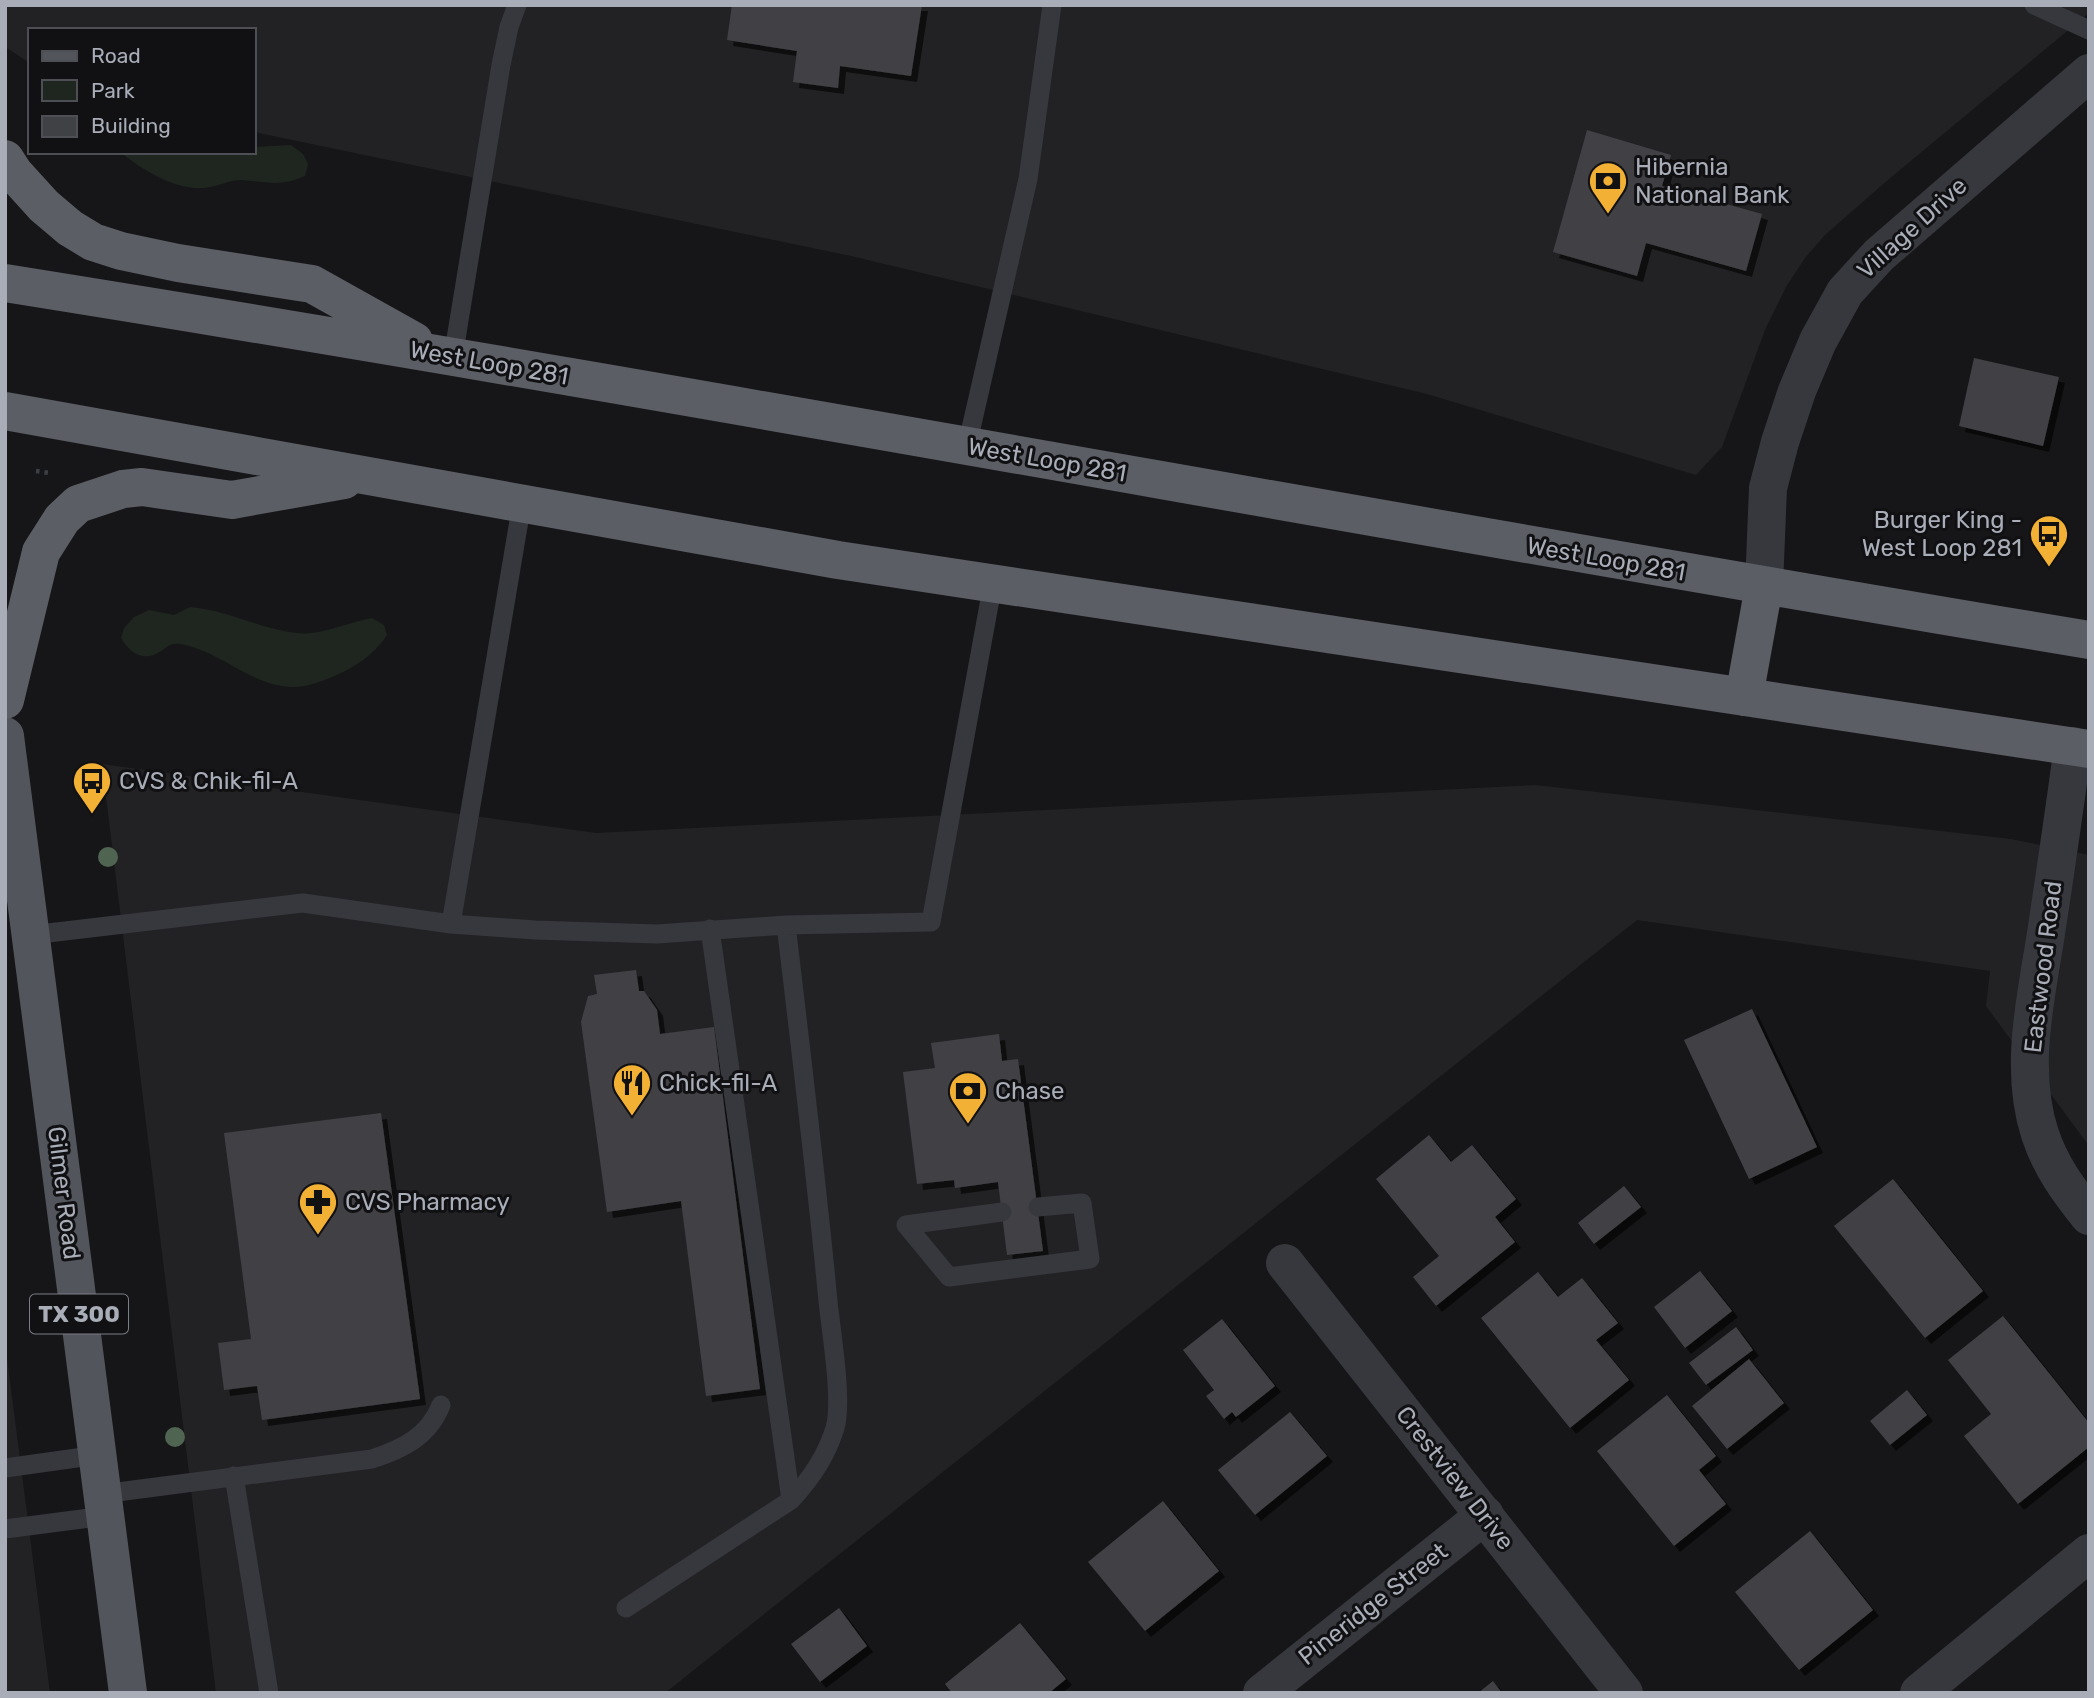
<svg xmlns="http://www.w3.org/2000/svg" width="2094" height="1698" viewBox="0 0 2094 1698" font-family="Rubik,sans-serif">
	<defs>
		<filter id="shadow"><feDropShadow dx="6" dy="6" stdDeviation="0" flood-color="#0009"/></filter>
	</defs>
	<rect width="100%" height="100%" fill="#161618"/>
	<path fill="#222225" d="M 5,5 L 2089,5 L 2089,13 L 1889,179 L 1825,235 L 1805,258 L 1786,287 L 1765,330 L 1722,447 L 1696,475 L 1427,394 L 851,256 L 254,132 L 254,30 L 30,30 L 30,63 L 5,47 Z
		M 102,764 L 596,833 L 1535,785 L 2011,839 L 2089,855 L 2089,1146 L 1986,1006 L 1990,971 L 1637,920 L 665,1693 L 216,1693 Z
		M 5,1342 L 50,1693 L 5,1693 Z"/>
	<path fill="#1e261f" d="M 291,145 L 303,154 L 308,164 L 305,176 C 281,187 266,182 241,180 C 229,180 217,187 204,188 C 174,190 143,170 120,152 L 254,152 L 254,147 Z
		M 190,607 C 227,610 260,629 297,633 C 321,636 348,622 372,618 L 384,625 L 387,635 C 374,655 354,668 332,677 C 320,682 304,688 290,687 C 250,685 219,650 180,644 C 169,642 165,650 156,654 C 140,661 129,651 121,638 L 124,628 L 134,617 L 149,610 L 174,615 Z"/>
	<path fill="#404145" filter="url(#shadow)" d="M 732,5 L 922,5 L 911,76 L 840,66 L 838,88 L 793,82 L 797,51 L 727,40 Z
		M 1587,130 L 1671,155 L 1662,186 L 1762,214 L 1746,271 L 1646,243 L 1637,276 L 1553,252 Z
		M 1974,358 L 2059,377 L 2043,446 L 1959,426 Z
		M 636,970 L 639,991 L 644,991 L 657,1010 L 660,1034 L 714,1027 L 760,1389 L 706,1396 L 681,1201 L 607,1212 L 581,1022 L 588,996 L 597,994 L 594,975 Z
		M 1752,1009 L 1817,1147 L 1749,1179 L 1684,1040 Z
		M 999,1034 L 1002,1061 L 1018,1059 L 1043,1251 L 1007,1255 L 998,1182 L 955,1188 L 954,1180 L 917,1184 L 903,1072 L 935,1068 L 931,1043 Z
		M 381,1113 L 420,1399 L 262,1420 L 257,1386 L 224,1390 L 218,1343 L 251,1339 L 224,1133 Z
		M 1429,1135 L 1451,1162 L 1472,1145 L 1516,1199 L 1495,1217 L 1515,1242 L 1436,1306 L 1413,1277 L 1439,1256 L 1376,1179 Z
		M 1893,1179 L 1983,1291 L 1925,1338 L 1834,1226 Z
		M 1624,1186 L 1641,1207 L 1594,1244 L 1578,1223 Z
		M 1700,1271 L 1732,1311 L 1685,1348 L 1654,1307 Z
		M 1538,1272 L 1558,1297 L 1582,1278 L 1618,1323 L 1596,1340 L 1629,1380 L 1570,1428 L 1481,1318 Z
		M 2003,1316 L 2089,1423 L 2089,1447 L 2018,1504 L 1964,1436 L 1991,1414 L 1948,1360 Z
		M 1222,1319 L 1275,1386 L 1236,1417 L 1232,1412 L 1224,1419 L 1206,1396 L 1214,1390 L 1183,1350 Z
		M 1736,1327 L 1753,1350 L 1706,1385 L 1689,1363 Z
		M 1749,1359 L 1784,1403 L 1727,1449 L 1692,1406 Z
		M 1907,1390 L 1927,1415 L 1890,1445 L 1870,1421 Z
		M 1667,1395 L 1716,1456 L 1699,1470 L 1726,1504 L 1674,1546 L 1597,1451 Z
		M 1290,1412 L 1327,1456 L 1255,1515 L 1218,1470 Z
		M 1163,1501 L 1219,1571 L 1145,1631 L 1088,1562 Z
		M 1810,1531 L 1873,1610 L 1799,1670 L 1735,1592 Z
		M 839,1608 L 867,1646 L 820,1682 L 791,1644 Z
		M 1020,1623 L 1066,1679 L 1049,1693 L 952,1693 L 945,1684 Z
		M 1493,1681 L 1502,1693 L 1478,1693 Z"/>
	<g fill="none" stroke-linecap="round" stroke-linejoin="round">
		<path stroke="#3d3f44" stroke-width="4.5" stroke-dasharray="3.5 5" stroke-linecap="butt" d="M 36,471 L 49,473"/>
		<path stroke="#37383d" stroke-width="19" d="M 2034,5 L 2089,30
			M 453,357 L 501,65 L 509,27 L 517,5
			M 967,446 L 1028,179 L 1052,5
			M 451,924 L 522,503
			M 710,929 L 791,1500
			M 31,935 L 303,903 L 451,924 L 535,930 L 657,934 L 786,925 L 931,922 L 993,583
			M 906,1225 L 949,1277 L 1090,1259 L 1082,1203 L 1038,1207
			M 906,1225 L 1002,1212
			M 5,1468 L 98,1455
			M 234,1476 L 269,1693
			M 102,1494 L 372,1459 C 403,1449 429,1436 441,1405
			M 5,1529 L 105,1516
			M 626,1608 L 791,1500 C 810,1480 827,1454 835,1428 C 843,1400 831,1332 828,1301 C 816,1175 801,1050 786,925"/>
		<path stroke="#37383d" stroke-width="38" d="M 1764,586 L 1768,488 L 1780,442 L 1797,391 L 1818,341 L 1845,292 L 1879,255 L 2089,73
			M 2073,746 C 2065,806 2056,867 2047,927 C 2037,994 2018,1067 2040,1134 C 2050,1165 2068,1190 2089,1216
			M 1285,1263 L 1624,1693
			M 1262,1693 L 1485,1515
			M 1919,1693 L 2089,1553"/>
		<path stroke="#53555c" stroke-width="38" d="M 5,736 L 128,1693"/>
		<path stroke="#5b5e65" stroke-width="38" d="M 5,159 L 14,173 L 44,206 L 70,228 L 93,242 L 121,251 L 178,263 L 312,284 L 414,341
			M 5,283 C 701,394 1394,525 2089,640
			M 5,411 L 838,560 L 2089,749
			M 1744,697 L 1764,586
			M 5,700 L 41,552 L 62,519 L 78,504 L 123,489 L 142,487 L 232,500 L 344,480"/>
	</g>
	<g fill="#506452">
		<circle cx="108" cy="857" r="10"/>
		<circle cx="175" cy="1437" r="10"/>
	</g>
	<defs>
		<g id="bank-pin" transform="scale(2.0125)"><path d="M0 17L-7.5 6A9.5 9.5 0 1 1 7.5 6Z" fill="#f2b134" stroke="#111113"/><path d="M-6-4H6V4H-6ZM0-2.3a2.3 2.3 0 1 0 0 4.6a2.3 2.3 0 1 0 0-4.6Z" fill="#111"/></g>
		<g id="bus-pin" transform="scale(2.0125)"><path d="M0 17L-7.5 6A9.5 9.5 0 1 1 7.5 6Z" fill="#f2b134" stroke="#111113"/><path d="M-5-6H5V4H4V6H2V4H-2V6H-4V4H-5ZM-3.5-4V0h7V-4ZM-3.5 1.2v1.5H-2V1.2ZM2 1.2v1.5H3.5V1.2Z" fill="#111"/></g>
		<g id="restaurant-pin" transform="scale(2.0125)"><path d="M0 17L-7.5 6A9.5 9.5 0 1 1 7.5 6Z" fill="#f2b134" stroke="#111113"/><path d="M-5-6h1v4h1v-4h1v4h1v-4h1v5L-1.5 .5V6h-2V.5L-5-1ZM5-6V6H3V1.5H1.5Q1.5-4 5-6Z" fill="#111"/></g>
		<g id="pharmacy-pin" transform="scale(2.0125)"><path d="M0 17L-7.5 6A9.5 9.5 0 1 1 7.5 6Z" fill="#f2b134" stroke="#111113"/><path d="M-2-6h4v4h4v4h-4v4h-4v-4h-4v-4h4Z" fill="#111"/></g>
	</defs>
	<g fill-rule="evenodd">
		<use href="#bank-pin" x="1608" y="181"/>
		<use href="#bus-pin" x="2049" y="534"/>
		<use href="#bus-pin" x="92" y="781"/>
		<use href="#restaurant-pin" x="632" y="1083"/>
		<use href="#bank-pin" x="968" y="1091"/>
		<use href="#pharmacy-pin" x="318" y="1202"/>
	</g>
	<g text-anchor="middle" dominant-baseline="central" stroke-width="6" stroke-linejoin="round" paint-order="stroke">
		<rect fill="#111113" stroke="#7b7e86" stroke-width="2" x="30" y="1294.5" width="98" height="39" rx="5"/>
		<g font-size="23" font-weight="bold" fill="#a8adb8">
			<text x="79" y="1314">TX 300</text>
		</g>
		<g font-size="24" fill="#a8adb8" stroke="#111113" text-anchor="start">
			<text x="1635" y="167">Hibernia<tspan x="1635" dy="28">National Bank</tspan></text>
			<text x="2022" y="520" text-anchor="end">Burger King -<tspan x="2022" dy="28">West Loop 281</tspan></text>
			<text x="119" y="781">CVS &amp; Chik-fil-A</text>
			<text x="659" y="1083">Chick-fil-A</text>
			<text x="995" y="1091">Chase</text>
			<text x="345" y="1202">CVS Pharmacy</text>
		</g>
		<g font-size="24" fill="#a8adb8" stroke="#111113">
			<text transform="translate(1912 228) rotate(-42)">Village Drive</text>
			<text transform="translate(489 363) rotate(10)">West Loop 281</text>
			<text transform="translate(1047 460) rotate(10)">West Loop 281</text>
			<text transform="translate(1606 559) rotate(10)">West Loop 281</text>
			<text transform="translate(2043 967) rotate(-83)">Eastwood Road</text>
			<text transform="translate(64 1193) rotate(83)">Gilmer Road</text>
			<text transform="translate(1455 1478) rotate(52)">Crestview Drive</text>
			<text transform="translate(1373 1604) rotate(-38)">Pineridge Street</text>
		</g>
	</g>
	<rect width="2094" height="1698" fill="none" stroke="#a8adb8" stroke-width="14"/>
	<rect x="28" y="28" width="228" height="126" fill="#111113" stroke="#4d4f55" stroke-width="2"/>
	<rect x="42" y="51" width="35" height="10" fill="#53555c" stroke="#4d4f55" stroke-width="2"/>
	<text x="91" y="63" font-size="21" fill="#a8adb8">Road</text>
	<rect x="42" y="80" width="35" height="21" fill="#1e261f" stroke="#4d4f55" stroke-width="2"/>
	<text x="91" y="98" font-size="21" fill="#a8adb8">Park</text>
	<rect x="42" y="116" width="35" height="21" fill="#404145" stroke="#4d4f55" stroke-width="2"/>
	<text x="91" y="133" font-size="21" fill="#a8adb8">Building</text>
</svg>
